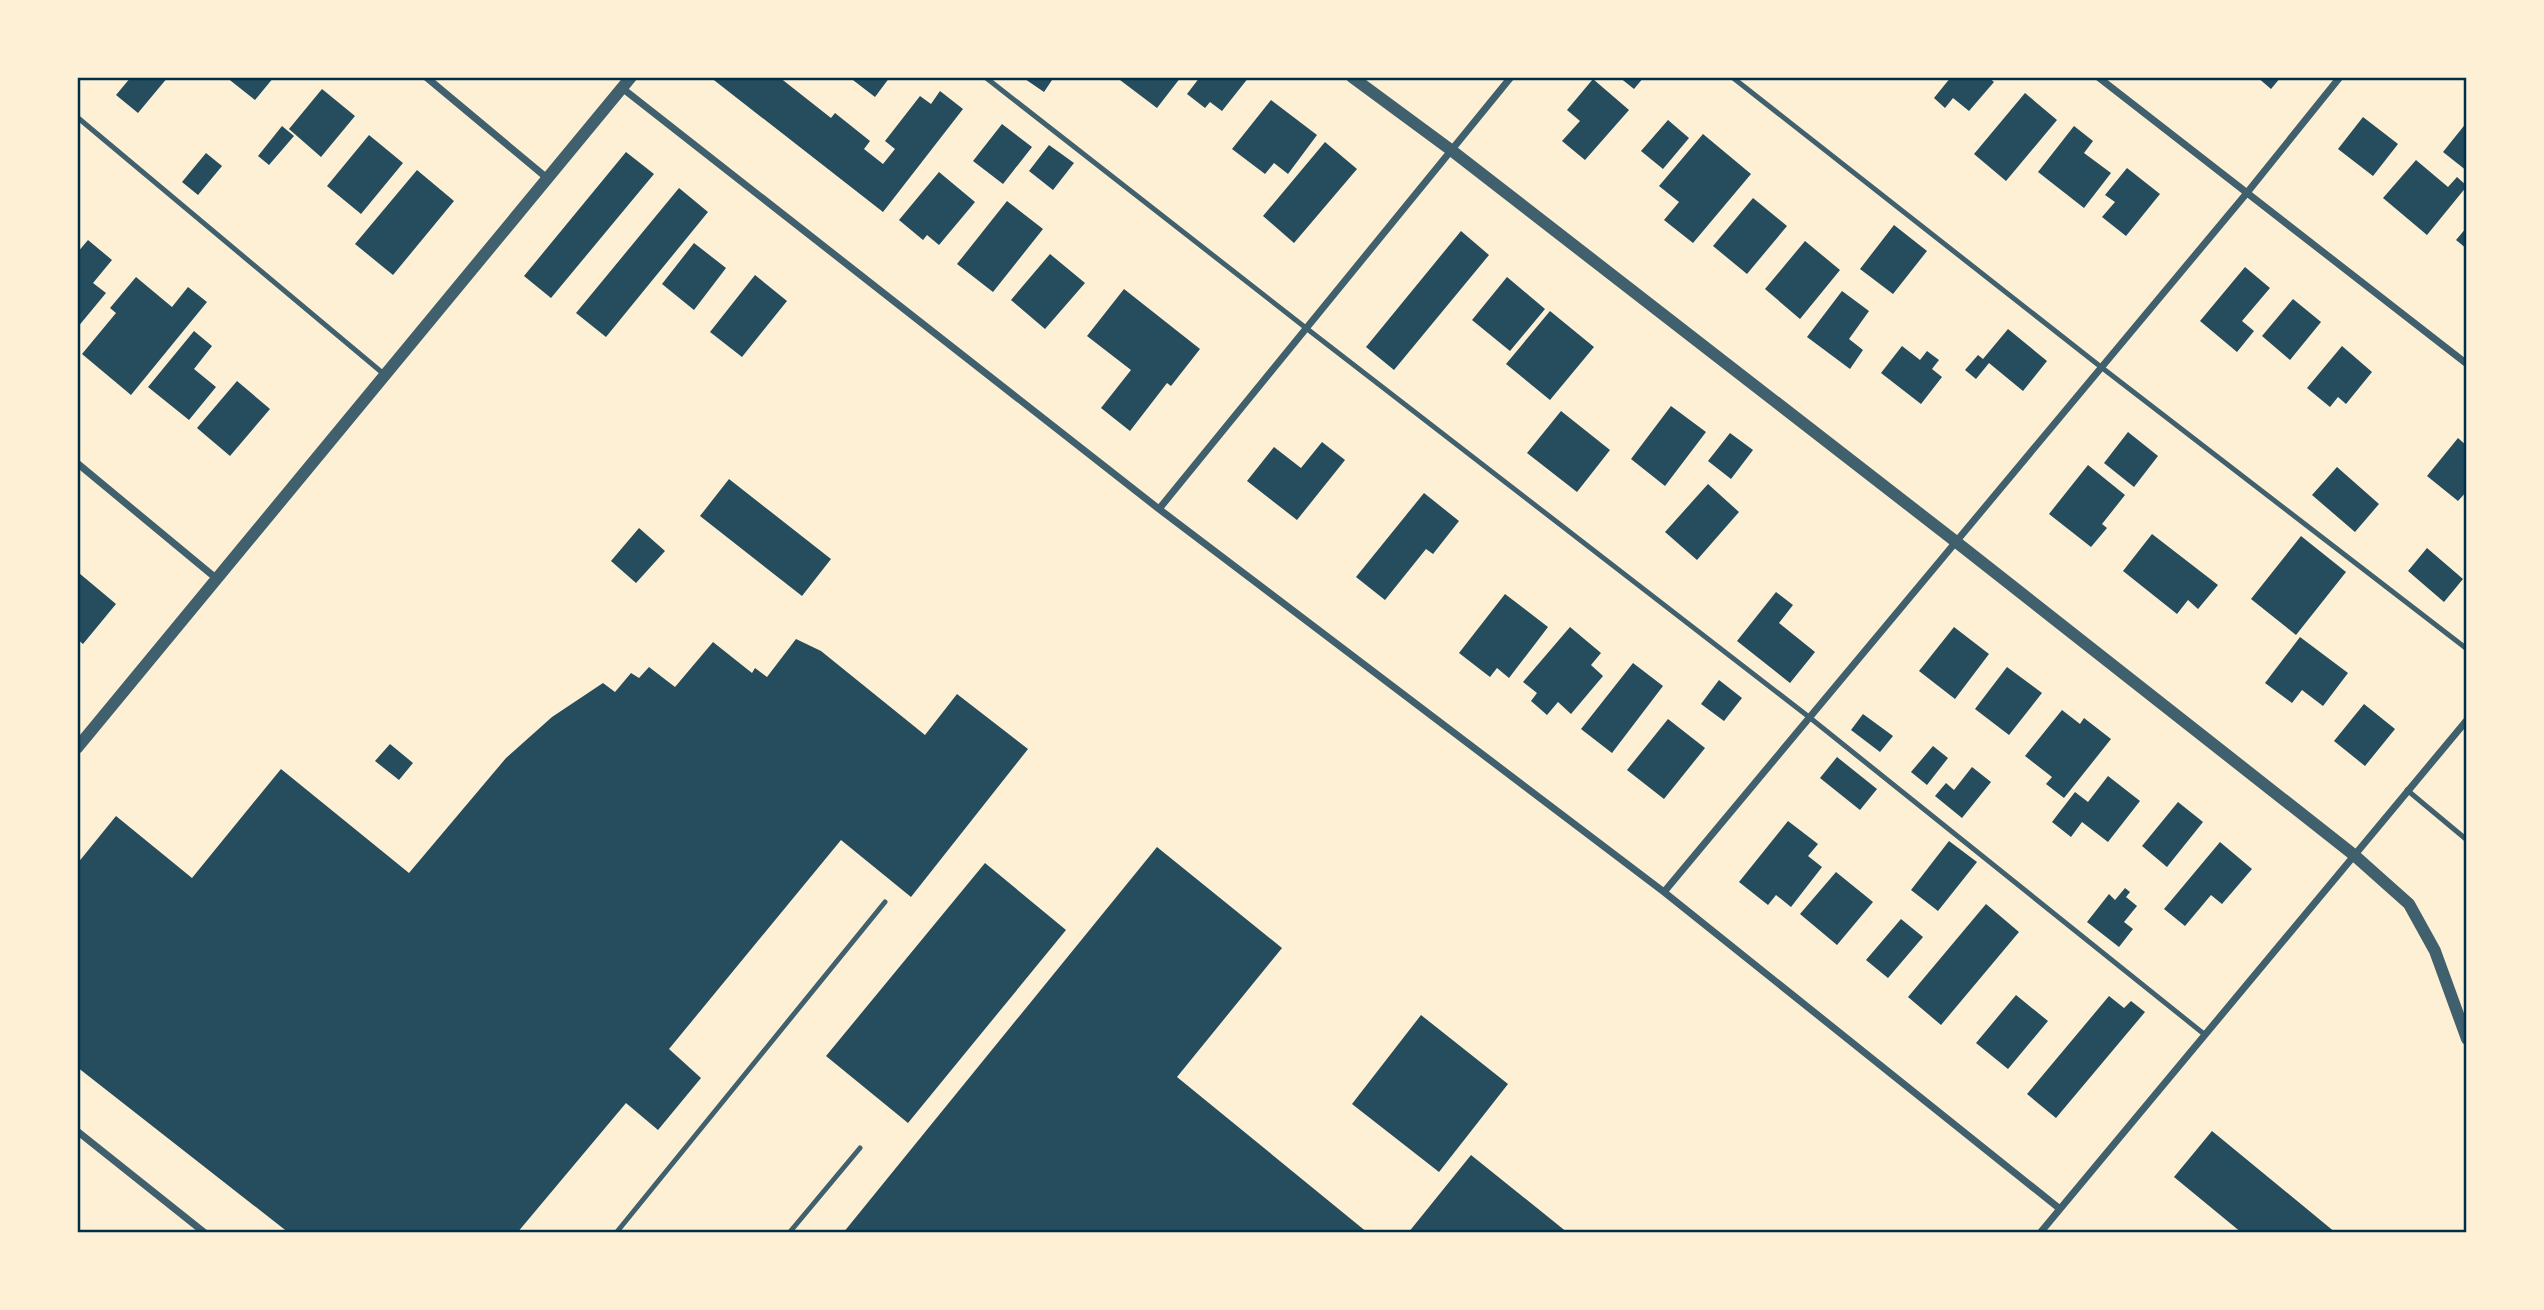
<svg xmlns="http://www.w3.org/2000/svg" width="2544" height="1310" viewBox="0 0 2544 1310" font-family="Karla,sans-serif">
	<rect width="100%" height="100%" fill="#fdf0d5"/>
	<path fill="#264d5e" d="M 131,77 L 168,77 L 138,113 L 116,95 Z
		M 226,77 L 274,77 L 255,100 Z
		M 710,77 L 779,77 L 831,118 L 835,113 L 870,141 L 864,149 L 883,164 L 895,149 L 885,141 L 920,96 L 931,104 L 940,91 L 963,109 L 883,212 Z
		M 849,77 L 890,77 L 875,97 Z
		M 1022,77 L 1054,77 L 1044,92 Z
		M 1116,77 L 1181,77 L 1157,108 Z
		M 1200,77 L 1249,77 L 1222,111 L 1210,102 L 1205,108 L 1187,94 Z
		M 1619,77 L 1644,77 L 1634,89 Z
		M 1951,77 L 1988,77 L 1994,82 L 1969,111 L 1953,98 L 1945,108 L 1934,98 Z
		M 2257,77 L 2281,77 L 2271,89 Z
		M 1593,79 L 1629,110 L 1585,160 L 1562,141 L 1580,121 L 1567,110 Z
		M 322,89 L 355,116 L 321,157 L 289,129 Z
		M 2025,93 L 2057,120 L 2006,181 L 1974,154 Z
		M 1271,100 L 1317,135 L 1288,174 L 1274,163 L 1265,174 L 1232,149 Z
		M 2363,117 L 2398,144 L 2373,176 L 2338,149 Z
		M 1668,120 L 1689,138 L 1663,169 L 1641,151 Z
		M 2467,122 L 2467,171 L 2443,152 Z
		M 1002,124 L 1032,147 L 1003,184 L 973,161 Z
		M 282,126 L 294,136 L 269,165 L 258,156 Z
		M 2074,126 L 2093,141 L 2084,153 L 2111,173 L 2084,208 L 2038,172 Z
		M 1703,134 L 1751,174 L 1693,243 L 1664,220 L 1679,202 L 1659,186 Z
		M 369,135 L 403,163 L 361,214 L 327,186 Z
		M 1325,142 L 1357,169 L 1294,243 L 1263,216 Z
		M 1049,145 L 1074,163 L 1053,190 L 1029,171 Z
		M 626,152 L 654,174 L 551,298 L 524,276 Z
		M 206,153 L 222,166 L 198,195 L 182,182 Z
		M 2416,160 L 2448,187 L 2457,177 L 2467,186 L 2427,235 L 2383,198 Z
		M 2127,168 L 2160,194 L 2126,236 L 2102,217 L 2115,202 L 2105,195 Z
		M 417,170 L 454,201 L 393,275 L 355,244 Z
		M 939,172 L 975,202 L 939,245 L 927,235 L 923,240 L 899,220 Z
		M 679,188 L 708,212 L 606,337 L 576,313 Z
		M 1753,198 L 1787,226 L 1747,274 L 1713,246 Z
		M 1007,201 L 1043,229 L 993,292 L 957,264 Z
		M 1894,225 L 1927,251 L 1893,294 L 1860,269 Z
		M 2467,227 L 2467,249 L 2456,240 Z
		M 1461,231 L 1489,255 L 1394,370 L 1366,347 Z
		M 88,240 L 112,260 L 93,283 L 106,293 L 77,328 L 77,253 Z
		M 1805,241 L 1840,270 L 1800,319 L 1765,289 Z
		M 694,243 L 726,268 L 694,310 L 662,284 Z
		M 1050,254 L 1085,283 L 1045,329 L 1011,300 Z
		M 2245,267 L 2270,288 L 2242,321 L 2254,331 L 2237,352 L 2200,321 Z
		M 755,275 L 787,301 L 742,357 L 710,332 Z
		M 136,277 L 172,307 L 188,287 L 207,302 L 131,395 L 82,354 L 116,313 L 110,308 Z
		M 1507,277 L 1545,309 L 1510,351 L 1472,320 Z
		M 1124,289 L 1200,349 L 1171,386 L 1167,383 L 1130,431 L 1101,408 L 1131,370 L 1087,336 Z
		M 1842,291 L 1869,311 L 1849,339 L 1863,350 L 1850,369 L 1807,337 Z
		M 2293,299 L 2321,322 L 2290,360 L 2262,336 Z
		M 1550,311 L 1594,347 L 1550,400 L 1506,364 Z
		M 2008,329 L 2047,361 L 2023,391 L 1989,363 L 1976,379 L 1965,370 L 1978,355 L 1983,359 Z
		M 194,331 L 212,346 L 194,369 L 216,387 L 189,420 L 148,387 Z
		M 1902,346 L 1920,360 L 1927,351 L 1939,360 L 1932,369 L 1942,377 L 1921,404 L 1881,373 Z
		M 2342,346 L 2372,372 L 2346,404 L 2338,397 L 2330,407 L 2307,388 Z
		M 237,381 L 270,409 L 230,456 L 197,428 Z
		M 1671,406 L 1706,432 L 1665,486 L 1631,459 Z
		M 1561,411 L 1610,450 L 1577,492 L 1527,453 Z
		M 2128,432 L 2158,456 L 2134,487 L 2104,463 Z
		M 1730,433 L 1753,450 L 1731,479 L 1708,461 Z
		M 2458,438 L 2467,446 L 2467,491 L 2458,501 L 2427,476 Z
		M 1322,442 L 1345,460 L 1297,520 L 1247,481 L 1274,447 L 1301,468 Z
		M 2088,465 L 2125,495 L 2102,524 L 2107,528 L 2091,547 L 2049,514 Z
		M 2337,467 L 2379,504 L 2355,532 L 2312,495 Z
		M 729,479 L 831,559 L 802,596 L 700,516 Z
		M 1708,484 L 1739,512 L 1697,560 L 1665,532 Z
		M 1424,493 L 1459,521 L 1433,554 L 1426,549 L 1385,600 L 1356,577 Z
		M 639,528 L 665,551 L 636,583 L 611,561 Z
		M 2152,534 L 2218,585 L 2198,609 L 2188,600 L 2177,614 L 2123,571 Z
		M 2301,536 L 2346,572 L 2296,635 L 2251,599 Z
		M 2427,548 L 2463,579 L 2444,602 L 2408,571 Z
		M 79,573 L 116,604 L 83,644 L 77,639 L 77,576 Z
		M 1776,592 L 1793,605 L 1779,623 L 1815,652 L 1790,683 L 1737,641 Z
		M 1505,594 L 1548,627 L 1509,678 L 1497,668 L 1490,677 L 1459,653 Z
		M 1570,627 L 1601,653 L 1591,665 L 1603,676 L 1571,714 L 1558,702 L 1547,715 L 1531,701 L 1537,693 L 1523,682 Z
		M 1954,627 L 1989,654 L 1955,699 L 1919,671 Z
		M 2300,637 L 2348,673 L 2323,706 L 2302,690 L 2292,703 L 2265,683 Z
		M 796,639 L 821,651 L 925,735 L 957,694 L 1028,749 L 911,897 L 841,840 L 669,1049 L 701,1078 L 658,1130 L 626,1103 L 517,1233 L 289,1233 L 77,1067 L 77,864 L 116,816 L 192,878 L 281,769 L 409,873 L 506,758 L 552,717 L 603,683 L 615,692 L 631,673 L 639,678 L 649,667 L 675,687 L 713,642 L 752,673 L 755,668 L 767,677 Z
		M 1633,663 L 1663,686 L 1612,753 L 1581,729 Z
		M 2007,667 L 2042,693 L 2009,735 L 1975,709 Z
		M 1719,680 L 1742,698 L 1724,721 L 1701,704 Z
		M 2364,704 L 2395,729 L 2365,766 L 2334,741 Z
		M 2062,710 L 2080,724 L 2084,718 L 2111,739 L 2064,798 L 2046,784 L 2052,777 L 2025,756 Z
		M 1863,714 L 1893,736 L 1880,752 L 1851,730 Z
		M 1668,719 L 1705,748 L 1664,799 L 1627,770 Z
		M 390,744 L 413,763 L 399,780 L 375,761 Z
		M 1933,746 L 1948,758 L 1927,785 L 1911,772 Z
		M 1837,757 L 1877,789 L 1860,810 L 1820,778 Z
		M 1972,767 L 1991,782 L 1962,818 L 1935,796 L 1946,783 L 1954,790 Z
		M 2108,776 L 2140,801 L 2108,842 L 2082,822 L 2071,837 L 2052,822 L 2075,792 L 2088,802 Z
		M 2178,802 L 2203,822 L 2167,867 L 2142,846 Z
		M 1788,821 L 1818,844 L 1808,856 L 1822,867 L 1791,907 L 1776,895 L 1768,905 L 1739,882 Z
		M 1949,841 L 1977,862 L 1938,911 L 1911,890 Z
		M 2220,842 L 2252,869 L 2222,904 L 2211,895 L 2185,926 L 2164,909 Z
		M 1157,847 L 1282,948 L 1177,1077 L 1368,1233 L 843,1233 Z
		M 985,863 L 1066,930 L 908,1123 L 826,1056 Z
		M 1836,872 L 1873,902 L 1837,945 L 1800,914 Z
		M 2125,888 L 2130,892 L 2126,897 L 2137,906 L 2124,922 L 2133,929 L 2119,947 L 2087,922 L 2109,894 L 2115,900 Z
		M 1986,904 L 2019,932 L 1941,1025 L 1908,997 Z
		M 1901,919 L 1923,937 L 1888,978 L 1866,960 Z
		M 2016,995 L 2048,1021 L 2008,1069 L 1976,1043 Z
		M 2109,996 L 2124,1008 L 2131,1001 L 2145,1012 L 2056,1118 L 2027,1094 Z
		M 1421,1015 L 1508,1084 L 1439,1172 L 1352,1104 Z
		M 2212,1131 L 2336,1233 L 2242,1233 L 2174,1177 Z
		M 1471,1155 L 1568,1233 L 1408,1233 Z"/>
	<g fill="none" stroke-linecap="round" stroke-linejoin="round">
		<path stroke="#3f606c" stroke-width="5" d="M 985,77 L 1306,328 L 1809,717 L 2204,1034
			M 1732,77 L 2101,367 L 2467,649
			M 77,117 L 385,375
			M 2407,790 L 2467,840
			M 616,1233 L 885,902
			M 789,1233 L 860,1148"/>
		<path stroke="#3f606c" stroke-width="7" d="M 426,77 L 547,178
			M 2098,77 L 2467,364
			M 622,88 L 1159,509 L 1664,892 L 2060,1209
			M 77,463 L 217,579
			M 1159,509 L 1511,77
			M 1664,892 L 2246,194 L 2340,77
			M 77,1131 L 205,1233
			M 2040,1233 L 2467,720"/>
		<path stroke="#3f606c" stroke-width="12" d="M 1352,77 L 1451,150 L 1955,541 L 2354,855 L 2409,904 L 2435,951 L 2467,1039
			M 77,748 L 631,77"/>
	</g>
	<rect width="2544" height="1310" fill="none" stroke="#fdf0d5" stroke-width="158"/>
	<rect x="79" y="79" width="2386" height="1152" fill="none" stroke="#003049" stroke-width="2.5"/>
</svg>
